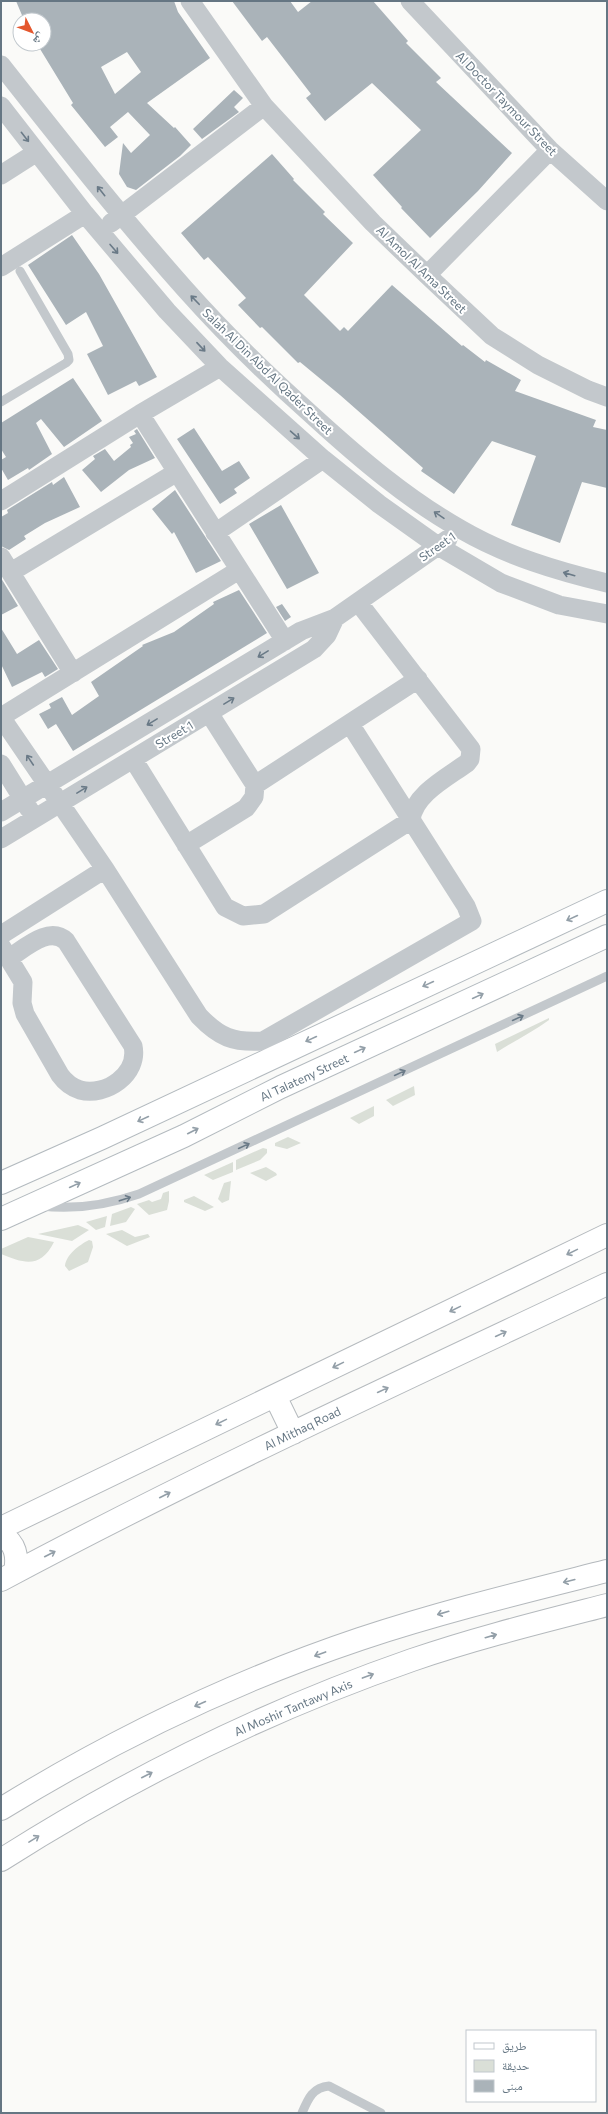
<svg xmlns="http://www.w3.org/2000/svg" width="608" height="2114" viewBox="0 0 608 2114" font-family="Commissioner,'Noto Naskh Arabic',sans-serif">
	<rect width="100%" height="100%" fill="#fafaf8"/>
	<path fill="#dadfd7" d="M 549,1018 L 549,1020 C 533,1032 514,1041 497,1052 L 495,1044 Z
		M 414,1086 L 415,1095 L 393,1106 L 386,1100 Z
		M 374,1106 L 374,1116 L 359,1124 L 350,1118 Z
		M 288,1137 L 301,1143 L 287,1149 L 275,1146 L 275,1143 Z
		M 263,1148 L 267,1149 L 267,1153 L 260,1160 L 236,1170 L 236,1160 Z
		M 233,1162 L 233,1172 L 213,1180 L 204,1175 Z
		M 266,1167 L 276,1173 L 277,1175 L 266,1181 L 250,1173 Z
		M 231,1181 L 229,1200 L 222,1203 L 218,1199 L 224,1183 Z
		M 169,1191 L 169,1201 L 167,1210 L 149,1215 L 137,1204 L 149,1200 L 152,1202 L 161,1199 L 163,1193 Z
		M 194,1196 L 214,1207 L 205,1211 L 184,1202 L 184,1200 Z
		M 131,1207 L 135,1209 L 126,1222 L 110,1226 L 112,1214 Z
		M 107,1216 L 105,1227 L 96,1230 L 86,1222 Z
		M 78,1225 L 89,1230 L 72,1241 L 38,1234 Z
		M 122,1230 L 135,1237 L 148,1234 L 150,1237 L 127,1246 L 106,1234 Z
		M 28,1237 L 54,1242 C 41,1268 25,1264 1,1254 L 1,1249 Z
		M 89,1240 L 92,1241 L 93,1247 L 88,1262 L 69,1271 L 65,1266 C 66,1255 79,1245 89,1240 Z"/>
	<path fill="#aab3b9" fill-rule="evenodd" d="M 16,1 L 174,1 L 178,12 L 210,58 L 147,103 L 174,128 L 175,127 L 191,145 L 180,156 L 136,190 L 127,187 L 119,174 L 123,143 L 131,153 L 150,135 L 128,112 L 110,127 L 118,137 L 105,147 L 71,105 L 73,103 L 37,44 L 44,44 L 44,20 L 24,20 ZM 127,52 L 141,72 L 115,94 L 101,67 Z
		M 232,1 L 290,1 L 298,12 L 312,1 L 373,1 L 408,41 L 406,43 L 441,78 L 436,82 L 512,153 L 478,191 L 430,238 L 401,208 L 402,207 L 373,175 L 421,130 L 372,83 L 325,121 L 306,98 L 311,94 L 267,37 L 262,41 Z
		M 234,90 L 243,98 L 234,107 L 239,112 L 202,139 L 193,129 Z
		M 272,154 L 294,179 L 293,180 L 325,212 L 323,214 L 353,243 L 304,295 L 340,331 L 344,327 L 348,331 L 392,285 L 462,346 L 463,345 L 485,362 L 486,360 L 521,380 L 515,391 L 596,420 L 593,427 L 607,430 L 607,488 L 582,482 L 560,543 L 511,525 L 536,456 L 492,441 L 454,494 L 421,471 L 423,468 L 340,395 L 300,362 L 298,363 L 262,327 L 260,328 L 238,305 L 246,298 L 208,257 L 204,260 L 181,233 Z
		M 72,235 L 99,274 L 157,377 L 139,386 L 136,381 L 108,395 L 87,354 L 103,346 L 86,312 L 66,325 L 28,265 Z
		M 73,378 L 102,421 L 64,447 L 41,419 L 36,423 L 52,454 L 29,470 L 28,468 L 8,480 L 1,468 L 1,460 L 6,457 L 1,449 L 1,423 Z
		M 194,428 L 222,471 L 239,461 L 250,478 L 234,489 L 237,493 L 220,504 L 177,439 Z
		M 137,429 L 155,458 L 129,470 L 101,492 L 82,470 L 95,459 L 93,456 L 105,449 L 114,461 L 131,447 L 130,445 L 133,443 L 129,437 L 136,434 L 134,431 Z
		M 64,477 L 80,507 L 45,523 L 24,536 L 26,539 L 9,550 L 1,546 L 1,517 L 8,513 L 7,510 L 52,482 L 53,485 Z
		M 175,490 L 221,561 L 196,573 L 174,532 L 172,534 L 152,509 Z
		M 281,505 L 319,573 L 287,589 L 249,524 Z
		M 1,578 L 18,606 L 1,615 Z
		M 239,590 L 267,633 L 73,751 L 56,724 L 48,729 L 39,714 L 51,708 L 49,704 L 62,697 L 72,715 L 99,696 L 91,682 L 143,646 L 142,645 L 174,632 L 214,604 L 213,602 Z
		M 282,604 L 291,617 L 285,621 L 276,607 Z
		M 1,628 L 17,654 L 39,640 L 58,669 L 45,677 L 42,672 L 12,687 L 1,664 Z"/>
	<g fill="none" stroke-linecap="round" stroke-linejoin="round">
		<g stroke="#b3babf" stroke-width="24">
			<path id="secondary" d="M 1,1183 L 102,1138 L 607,901
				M 1,1219 L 184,1136 L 281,1087 L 607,936"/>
		</g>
		<g stroke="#b5babe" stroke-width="24">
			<path id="primary" d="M 275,1396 L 293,1433
				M 1,1528 L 607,1235
				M 1,1534 C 16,1544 18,1556 15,1572
				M 1,1580 C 199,1474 404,1380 607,1284"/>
		</g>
		<g stroke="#b4b9bd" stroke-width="24">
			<path id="trunk" d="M 1,1809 C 113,1740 235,1681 360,1639 C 441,1612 524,1592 607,1571
				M 1,1860 C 130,1778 268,1710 412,1660 C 476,1638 541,1622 607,1605"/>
		</g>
		<path stroke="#c3c8cc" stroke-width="9" d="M 1,402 L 66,363 L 69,360 L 68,354 L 20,271
			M 41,1206 C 74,1210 107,1205 139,1194 L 607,976
			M 302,2113 C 308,2099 313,2087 329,2086 L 381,2113"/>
		<path stroke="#c3c8cc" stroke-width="19" d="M 190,1 L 264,106 L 373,223 L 427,275 L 492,336 L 538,365 L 588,390 L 607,397
			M 410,1 L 550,150 L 607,201
			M 1,65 C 61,141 121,217 185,289 C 225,334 268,376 313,416 C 359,458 407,499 462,530 C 507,556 557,571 607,583
			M 1,106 L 85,214 L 167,311 L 220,367 L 323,459 L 379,504 L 438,546 L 501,583 L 559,605 L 607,614
			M 1,175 L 37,152
			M 111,223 L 264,106
			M 1,267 L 85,214
			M 427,275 L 550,150
			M 140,414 L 285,641
			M 1,501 L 140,414 L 220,367
			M 215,533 L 323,459
			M 1,557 L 73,673
			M 11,572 L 177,472
			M 1,717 L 105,869 L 199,1016 C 219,1037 233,1043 263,1041 L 472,921 L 466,906 L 350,724
			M 1,717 L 239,570
			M 133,759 L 225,907 L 243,916 L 264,914 L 411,820 C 414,794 448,777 467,763 L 470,759 L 471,749 L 358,602
			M 1,764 L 29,809
			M 255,785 L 418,679
			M 1,812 L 301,631 L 335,618 L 448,539
			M 1,839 L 314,649 L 327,635 L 335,618
			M 186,845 L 246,808 L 254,797 L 255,785 L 209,713
			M 1,935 L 105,869
			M 1,946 L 23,982 L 22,1003 L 25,1014 L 60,1075 C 65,1082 71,1087 80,1090 C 106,1097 139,1074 133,1046 L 66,941 C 49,925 24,949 9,958"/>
		<use href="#secondary" stroke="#fff" stroke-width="22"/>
		<use href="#primary" stroke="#fff" stroke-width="22"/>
		<use href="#trunk" stroke="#fff" stroke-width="22"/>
	</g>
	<defs><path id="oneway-shaft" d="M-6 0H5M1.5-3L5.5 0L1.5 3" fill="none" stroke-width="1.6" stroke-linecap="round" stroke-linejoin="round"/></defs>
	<g stroke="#6a7a87">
		<use href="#oneway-shaft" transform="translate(25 137) rotate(52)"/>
		<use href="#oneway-shaft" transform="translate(101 191) rotate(-129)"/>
		<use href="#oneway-shaft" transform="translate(114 249) rotate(49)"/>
		<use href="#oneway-shaft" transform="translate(195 300) rotate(-134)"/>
		<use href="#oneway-shaft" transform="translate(201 347) rotate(47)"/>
		<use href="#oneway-shaft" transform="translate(295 435) rotate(41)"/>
		<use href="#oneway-shaft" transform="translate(439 515) rotate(-146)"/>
		<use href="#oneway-shaft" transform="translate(569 574) rotate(-164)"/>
		<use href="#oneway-shaft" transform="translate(263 654) rotate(149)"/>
		<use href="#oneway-shaft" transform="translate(229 701) rotate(-31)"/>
		<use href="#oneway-shaft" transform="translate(152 722) rotate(149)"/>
		<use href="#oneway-shaft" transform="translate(30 760) rotate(-124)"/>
		<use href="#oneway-shaft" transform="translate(82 790) rotate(-31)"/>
		<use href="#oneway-shaft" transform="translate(518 1018) rotate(-25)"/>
		<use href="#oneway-shaft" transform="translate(400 1073) rotate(-25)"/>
		<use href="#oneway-shaft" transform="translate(244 1146) rotate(-25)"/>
		<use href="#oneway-shaft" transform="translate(125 1199) rotate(-18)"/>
	</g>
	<g stroke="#939fa8">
		<use href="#oneway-shaft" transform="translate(572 918) rotate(155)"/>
		<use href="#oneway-shaft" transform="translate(428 984) rotate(155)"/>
		<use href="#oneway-shaft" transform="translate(478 996) rotate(-25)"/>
		<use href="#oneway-shaft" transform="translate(311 1039) rotate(155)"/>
		<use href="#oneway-shaft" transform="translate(360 1050) rotate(-25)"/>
		<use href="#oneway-shaft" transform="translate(143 1119) rotate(155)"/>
		<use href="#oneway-shaft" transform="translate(193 1131) rotate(-27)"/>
		<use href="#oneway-shaft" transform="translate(75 1185) rotate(-25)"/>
		<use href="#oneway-shaft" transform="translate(572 1252) rotate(154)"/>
		<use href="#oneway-shaft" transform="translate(455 1309) rotate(154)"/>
		<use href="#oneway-shaft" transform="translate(501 1334) rotate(-25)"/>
		<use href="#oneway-shaft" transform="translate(338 1365) rotate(154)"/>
		<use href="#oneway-shaft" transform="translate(383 1390) rotate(-25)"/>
		<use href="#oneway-shaft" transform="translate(221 1422) rotate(154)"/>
		<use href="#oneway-shaft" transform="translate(165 1495) rotate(-27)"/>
		<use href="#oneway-shaft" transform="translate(50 1554) rotate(-27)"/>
		<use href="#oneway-shaft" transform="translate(569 1581) rotate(166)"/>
		<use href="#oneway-shaft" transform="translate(443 1613) rotate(164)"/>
		<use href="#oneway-shaft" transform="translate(491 1636) rotate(-16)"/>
		<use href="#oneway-shaft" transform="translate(320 1654) rotate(160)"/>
		<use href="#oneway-shaft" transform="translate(368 1676) rotate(-20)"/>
		<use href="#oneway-shaft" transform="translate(200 1704) rotate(156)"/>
		<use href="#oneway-shaft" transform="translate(147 1775) rotate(-27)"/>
		<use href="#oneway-shaft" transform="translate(34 1839) rotate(-32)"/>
	</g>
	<g text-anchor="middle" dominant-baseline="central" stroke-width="4" stroke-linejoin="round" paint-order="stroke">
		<g font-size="12" fill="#657683" stroke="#fff">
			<text transform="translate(507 103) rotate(46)">Al Doctor Taymour Street</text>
			<text transform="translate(422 269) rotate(44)">Al Amol Al Ama Street</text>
			<text transform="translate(268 371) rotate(44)">Salah Al Din Abd Al Qader Street</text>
			<text transform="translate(437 546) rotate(-35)">Street 1</text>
			<text transform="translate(174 734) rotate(-31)">Street 1</text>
			<text transform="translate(304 1077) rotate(-25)">Al Talateny Street</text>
			<text transform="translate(302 1428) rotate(-26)">Al Mithaq Road</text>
			<text transform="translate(293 1707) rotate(-23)">Al Moshir Tantawy Axis</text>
		</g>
	</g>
	<rect width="608" height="2114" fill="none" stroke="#657683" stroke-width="4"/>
	<rect x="466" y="2030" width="130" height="72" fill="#ffffff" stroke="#c1c8cd"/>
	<rect x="474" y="2043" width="20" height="6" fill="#ffffff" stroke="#c1c8cd"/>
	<text x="502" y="2050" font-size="12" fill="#657683">طريق</text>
	<rect x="474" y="2060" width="20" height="12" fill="#dadfd7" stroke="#c1c8cd"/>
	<text x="502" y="2070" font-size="12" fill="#657683">حديقة</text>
	<rect x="474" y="2080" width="20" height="12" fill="#aab3b9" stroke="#c1c8cd"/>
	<text x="502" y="2090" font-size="12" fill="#657683">مبنى</text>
	<g transform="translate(32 32) rotate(132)"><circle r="19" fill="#ffffff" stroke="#c1c8cd"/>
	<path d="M0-3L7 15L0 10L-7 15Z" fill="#e4572e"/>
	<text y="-6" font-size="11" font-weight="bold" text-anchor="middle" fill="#657683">ش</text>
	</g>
</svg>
